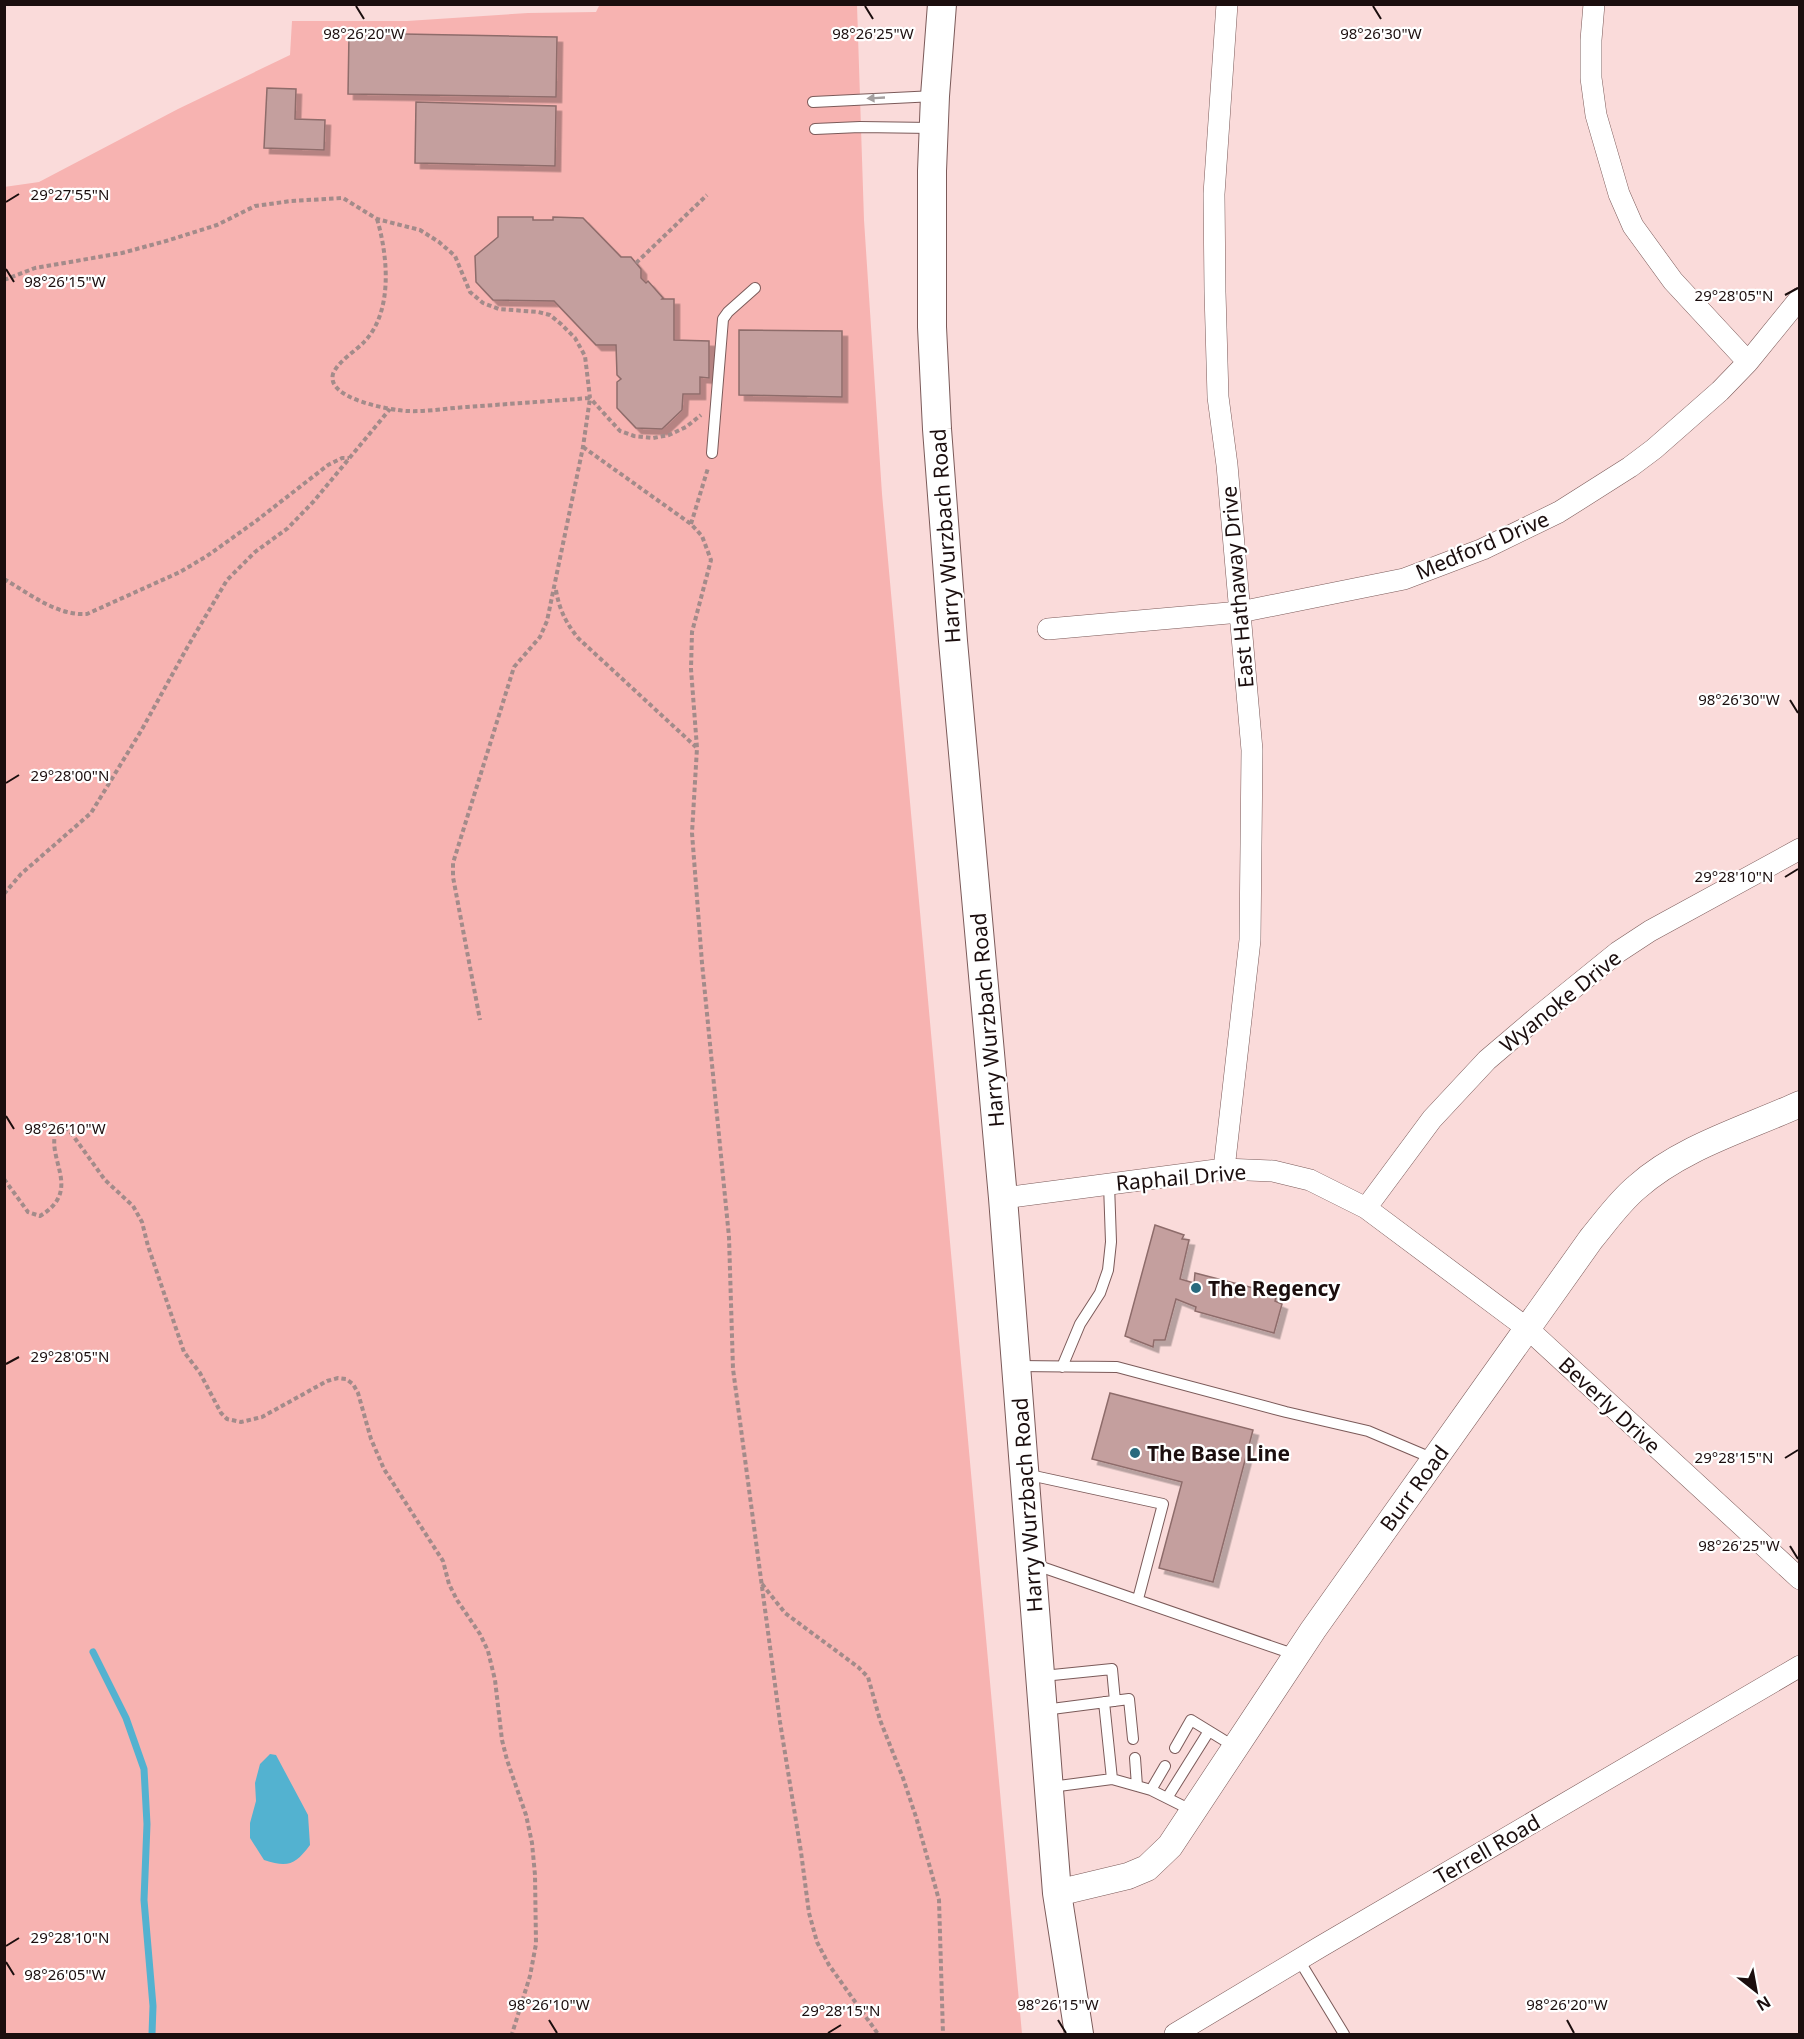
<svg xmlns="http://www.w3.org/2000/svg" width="1804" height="2039" viewBox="0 0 1804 2039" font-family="'Noto Sans',sans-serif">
	<defs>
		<filter id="shadow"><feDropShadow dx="5.5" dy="5.5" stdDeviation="0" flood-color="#0004"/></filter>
	</defs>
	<rect width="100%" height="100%" fill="#fadbda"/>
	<path fill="#f7b3b1" d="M 600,4 L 857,5 L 864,220 L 882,494 L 1022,2034 L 5,2034 L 4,187 L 39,182 L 178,109 L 290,55 L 292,21 L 407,21 L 528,13 L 596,12 Z"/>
	<path fill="#53b2d0" d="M 270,1754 L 276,1755 L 308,1815 L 310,1845 C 295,1865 288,1868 264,1860 L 250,1838 L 250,1823 L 256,1801 L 255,1783 L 260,1764 Z"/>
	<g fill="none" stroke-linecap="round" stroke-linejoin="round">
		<path stroke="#53b2d0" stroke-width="7" d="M 93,1652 L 126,1718 L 144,1769 L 147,1824 L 144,1900 L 153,2006 L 152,2034"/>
	</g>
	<path fill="#c49f9e" stroke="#8e6c6b" stroke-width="1.5" filter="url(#shadow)" d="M 349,33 L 557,37 L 556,97 L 348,94 Z
		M 267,88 L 296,89 L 295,119 L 325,120 L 324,150 L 264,148 Z
		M 416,102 L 556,106 L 555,166 L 415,163 Z
		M 498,217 L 533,217 L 533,220 L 553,220 L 553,217 L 583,218 L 621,257 L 631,257 L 641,269 L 641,278 L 646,283 L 648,281 L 663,298 L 662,299 L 674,299 L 674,340 L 709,341 L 709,378 L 700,377 L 700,394 L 683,394 L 682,410 L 662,429 L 636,428 L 617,408 L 617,382 L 621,379 L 617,375 L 616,345 L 596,345 L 554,301 L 493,300 L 476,282 L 475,256 L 498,237 Z
		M 739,330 L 842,331 L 842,397 L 739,395 Z
		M 1155,1225 L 1184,1235 L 1182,1239 L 1189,1240 L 1180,1279 L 1194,1283 L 1195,1273 L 1277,1294 L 1275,1301 L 1282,1304 L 1274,1333 L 1195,1311 L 1196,1307 L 1176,1299 L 1165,1340 L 1154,1340 L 1153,1347 L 1125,1336 Z
		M 1110,1393 L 1253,1430 L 1213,1582 L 1159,1568 L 1182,1482 L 1092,1459 Z"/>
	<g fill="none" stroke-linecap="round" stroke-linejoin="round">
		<g stroke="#7b5a59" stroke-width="12">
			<path id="service" d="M 813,102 L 935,96
				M 815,129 L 860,127 L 932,128
				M 712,453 L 723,319 L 728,312 L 755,288
				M 1017,1366 L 1117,1367 L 1286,1412 L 1368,1431 L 1434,1459
				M 1062,1367 L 1080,1324 L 1100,1293 L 1108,1270 L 1111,1242 L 1109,1184
				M 1025,1474 L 1163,1504 L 1138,1599
				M 1033,1564 L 1296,1655
				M 1043,1676 L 1112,1669 L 1115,1701
				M 1104,1702 L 1112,1779
				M 1044,1710 L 1129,1699 L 1133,1739
				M 1175,1748 L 1191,1720 L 1235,1747
				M 1135,1758 L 1137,1786
				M 1165,1766 L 1151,1790 L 1193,1811
				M 1051,1787 L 1112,1779 L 1151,1790
				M 1167,1798 L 1209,1731
				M 1299,1960 L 1344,2034"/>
		</g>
		<g stroke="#7b5a59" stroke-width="22">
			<path id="minor" d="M 1594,4 L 1591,40 L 1591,78 L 1596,115 L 1619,194 L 1633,226 L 1673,281 L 1748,362
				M 1048,629 L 1240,612 L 1404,579 L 1483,549 L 1559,512 L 1630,467 L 1654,449 L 1720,391 L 1748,362 L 1800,298
				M 1224,1169 L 1250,940 L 1252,750 L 1227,465 L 1218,397 L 1215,292 L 1214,194 L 1227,4
				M 1003,1198 L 1224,1169 L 1273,1171 L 1310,1180 L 1366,1208 L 1528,1329 L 1800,1579
				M 1366,1208 L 1432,1119 L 1487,1060 L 1534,1020 L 1618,952 L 1650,931 L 1800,849
				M 1175,2034 L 1320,1947 L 1800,1666"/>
		</g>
		<g stroke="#7b5a59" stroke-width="27">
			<path id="tertiary" d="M 1057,1893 L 1128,1876 L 1147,1868 L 1170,1846 L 1313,1630 L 1591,1239 C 1606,1221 1619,1202 1637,1187 C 1682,1147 1745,1129 1800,1104"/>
		</g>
		<g stroke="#7b5a59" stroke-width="30">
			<path id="secondary" d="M 942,4 L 935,96 L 932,171 L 932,327 L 937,429 L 953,641 L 1003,1198 L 1057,1893 L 1079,2034"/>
		</g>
		<path stroke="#a38b8a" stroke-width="4" stroke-dasharray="4.5 3" stroke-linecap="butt" d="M 377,219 C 388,256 393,311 365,341 C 356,351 338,361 333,374 C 326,399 390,410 407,411 C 427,412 447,408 467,407 C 508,404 549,401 590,398 L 583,447 L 547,621 L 540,637 L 514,667 L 453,863 L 453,877 L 480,1020
			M 636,263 L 707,195
			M 4,280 L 35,268 L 122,253 L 166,241 L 217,225 L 255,206 L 291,201 L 343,198 L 377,219 L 420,230 L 439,242 L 455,256 L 470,292 L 483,303 L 499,309 L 538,312 L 550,315 L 561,324 L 575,338 L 585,356 L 590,398 L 620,431 L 634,436 L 653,438 L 669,435 L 686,427 L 701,415
			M 583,447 L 691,524 L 702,536 L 711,560 L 692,632 L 691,669 L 697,748 L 692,833 L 702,963 L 729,1237 L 733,1369 L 780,1722 L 801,1852 L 809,1913 L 817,1942 L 829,1965 L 878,2034
			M 691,524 L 708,468
			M 4,579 C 30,594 57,616 87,614 L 180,572 L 207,556 L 256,521 L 328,465 L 342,458 L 349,458
			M 556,590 C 559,609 566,623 578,638 L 696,747
			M 4,894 L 21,874 L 91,813 L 141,731 L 188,646 L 227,580 L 255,552 L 288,528 L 314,501 L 390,409
			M 4,1179 L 28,1212 L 40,1216 C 83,1190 46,1160 56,1131 L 62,1127 L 69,1130 L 105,1180 L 133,1206 L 142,1222 L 148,1246 L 184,1352 L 200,1373 L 221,1413 L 227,1419 L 241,1422 L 262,1417 L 327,1381 L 338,1378 L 346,1379 L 353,1384 L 358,1393 L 371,1439 L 384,1469 L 443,1561 L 449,1584 L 457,1600 L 480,1634 L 488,1651 L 495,1680 L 502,1740 L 507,1760 L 526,1815 L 532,1843 L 535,1875 L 536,1944 L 530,1976 L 512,2034
			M 762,1584 L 785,1613 L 858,1667 L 868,1677 L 880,1720 L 903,1778 L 916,1817 L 939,1900 L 943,2034"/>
		<use href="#service" stroke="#fff" stroke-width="10"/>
		<use href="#minor" stroke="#fff" stroke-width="21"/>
		<use href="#tertiary" stroke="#fff" stroke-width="26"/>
		<use href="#secondary" stroke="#fff" stroke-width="28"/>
	</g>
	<defs><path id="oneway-solid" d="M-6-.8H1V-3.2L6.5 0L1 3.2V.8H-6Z" transform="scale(1.5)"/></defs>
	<use fill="#a49f9f" href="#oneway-solid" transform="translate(876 98) rotate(177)"/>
	<path fill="none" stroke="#1b0e0e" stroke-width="2" d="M 356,6 L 364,19M 865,6 L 873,19M 1373,6 L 1381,19M 6,202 L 19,194M 6,269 L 14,282M 1785,295 L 1798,288M 1790,700 L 1798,713M 6,783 L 19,775M 1785,877 L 1798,869M 6,1116 L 14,1129M 6,1364 L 19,1357M 1785,1458 L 1798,1450M 1790,1546 L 1798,1559M 6,1946 L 19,1938M 6,1962 L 14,1975M 549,2020 L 557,2033M 1058,2020 L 1066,2033M 1567,2020 L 1574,2033M 828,2033 L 841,2025"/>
	<g fill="#296a7e" stroke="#fff" stroke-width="2">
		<circle cx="1196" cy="1288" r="6"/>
		<circle cx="1135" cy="1453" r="6"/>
	</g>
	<g text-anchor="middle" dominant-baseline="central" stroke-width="4.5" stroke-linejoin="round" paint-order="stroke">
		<g font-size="21" fill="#1b0e0e" stroke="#fff">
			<text transform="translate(945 536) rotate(-94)">Harry Wurzbach Road</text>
			<text transform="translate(1482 545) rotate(-23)">Medford Drive</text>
			<text transform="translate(1237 587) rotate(-95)">East Hathaway Drive</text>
			<text transform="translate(1560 1001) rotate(-39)">Wyanoke Drive</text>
			<text transform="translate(987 1020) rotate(-95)">Harry Wurzbach Road</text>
			<text transform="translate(1181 1177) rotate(-5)">Raphail Drive</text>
			<text transform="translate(1610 1405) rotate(43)">Beverly Drive</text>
			<text transform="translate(1414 1488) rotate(-54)">Burr Road</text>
			<text transform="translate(1027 1505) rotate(-94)">Harry Wurzbach Road</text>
			<text transform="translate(1487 1849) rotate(-30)">Terrell Road</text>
		</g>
		<g font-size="21" font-weight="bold" fill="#1b0e0e" stroke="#fff" text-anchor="start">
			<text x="1208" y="1288">The Regency</text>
			<text x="1147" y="1453">The Base Line</text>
		</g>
	</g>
	<g font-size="15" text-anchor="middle" fill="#1b0e0e" stroke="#fff" stroke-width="4.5" stroke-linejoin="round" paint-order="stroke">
		<text x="364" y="39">98°26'20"W</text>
		<text x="873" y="39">98°26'25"W</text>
		<text x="1381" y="39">98°26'30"W</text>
		<text x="70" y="200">29°27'55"N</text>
		<text x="65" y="287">98°26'15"W</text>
		<text x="1734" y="301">29°28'05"N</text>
		<text x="1739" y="705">98°26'30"W</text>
		<text x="70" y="781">29°28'00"N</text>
		<text x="1734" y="882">29°28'10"N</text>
		<text x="65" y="1134">98°26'10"W</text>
		<text x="70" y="1362">29°28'05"N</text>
		<text x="1734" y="1463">29°28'15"N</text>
		<text x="1739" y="1551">98°26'25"W</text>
		<text x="70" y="1943">29°28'10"N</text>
		<text x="65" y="1980">98°26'05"W</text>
		<text x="549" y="2010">98°26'10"W</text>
		<text x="1058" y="2010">98°26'15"W</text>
		<text x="1567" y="2010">98°26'20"W</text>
		<text x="841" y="2016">29°28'15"N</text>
	</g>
	<rect width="1804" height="2039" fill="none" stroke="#1b0e0e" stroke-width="12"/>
	<g transform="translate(1756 1991) rotate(149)" stroke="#ffffff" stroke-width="4.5" paint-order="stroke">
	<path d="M0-4.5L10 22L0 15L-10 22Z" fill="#1b0e0e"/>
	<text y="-9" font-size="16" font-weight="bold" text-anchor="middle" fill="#1b0e0e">N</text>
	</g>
</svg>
